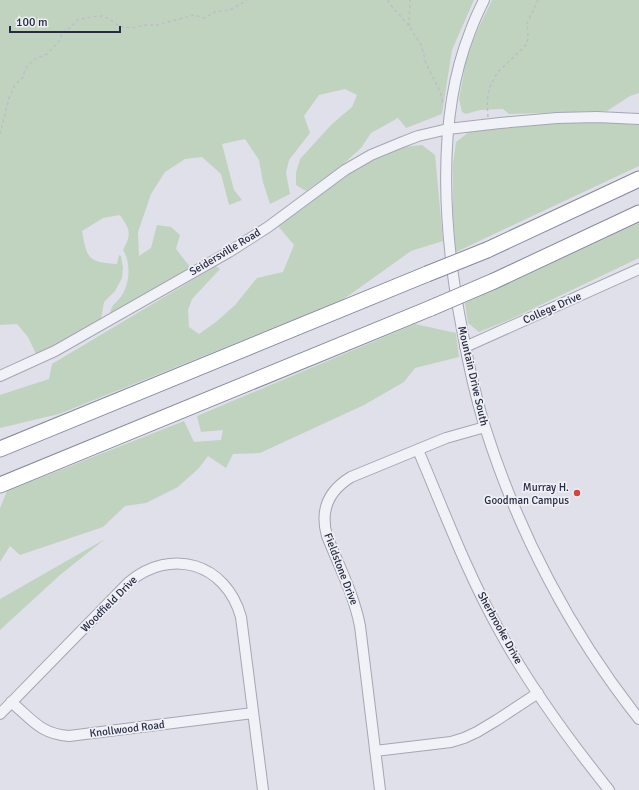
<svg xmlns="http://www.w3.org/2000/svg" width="639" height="790" viewBox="0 0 639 790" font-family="Signika,sans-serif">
	<rect width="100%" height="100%" fill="#dfe0e9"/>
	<path fill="#c0d3bf" d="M 0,0 L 474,0 L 452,50 L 442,114 L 406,128 L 398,118 L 371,133 L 361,148 L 339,168 L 306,191 L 296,185 L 296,173 L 300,159 L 332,124 L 352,107 L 357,95 L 345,89 L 319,95 L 304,116 L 310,133 L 289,160 L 286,173 L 290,194 L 270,204 L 263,182 L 259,160 L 245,139 L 222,144 L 234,190 L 242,200 L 229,205 L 221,174 L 202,157 L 185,159 L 165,172 L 151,194 L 138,232 L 139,256 L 151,248 L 157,225 L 171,227 L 180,235 L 176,249 L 191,268 L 110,314 C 111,304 117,303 122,295 C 130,283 131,262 123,250 C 132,233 130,230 120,215 L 103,218 L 82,231 C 87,259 88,262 117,264 L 119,255 L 121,256 L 123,268 L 122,278 L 115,291 L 104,302 L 101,319 L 37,356 L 28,337 L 17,324 L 0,325 Z
		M 492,0 L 639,0 L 639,93 L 630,96 L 607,111 L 509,114 L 503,109 L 480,110 L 466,114 L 462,112 L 459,99 L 466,61 L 477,31 Z
		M 588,121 L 639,125 L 639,166 L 456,252 L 453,215 L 453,164 L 456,142 L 469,132 L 513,126 Z
		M 422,145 L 435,155 L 443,241 L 411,251 L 341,301 L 59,414 L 0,428 L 0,395 L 49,379 L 52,364 L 216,266 L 220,269 L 192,299 L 188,310 L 189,327 L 199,334 L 216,322 L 235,305 L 257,278 L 283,272 L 294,245 L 278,226 C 319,199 353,162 401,148 C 407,146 415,146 422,145 Z
		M 639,223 L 639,258 L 509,320 L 479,332 L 468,323 L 465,303 Z
		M 415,324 L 456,333 L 459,357 L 415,368 L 404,382 L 364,405 L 260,453 L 233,454 L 226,468 L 208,456 L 199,468 L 178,487 L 146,503 L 125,506 L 103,527 L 20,555 L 10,546 L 0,562 L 0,508 L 7,491 L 184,421 L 194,442 L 221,440 L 223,430 L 201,432 L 197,416 Z
		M 105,539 L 60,575 L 0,630 L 0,599 Z"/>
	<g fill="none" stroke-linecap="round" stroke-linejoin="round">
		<g stroke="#a4a6b3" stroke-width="12">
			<path id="minor" d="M 484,0 C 479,10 474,21 470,32 C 435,120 444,237 462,329 C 468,362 475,395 485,427 C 518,532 571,633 639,719
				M 465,347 L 639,269
				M 0,376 L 55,351 L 229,252 L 268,227 L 345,170 L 371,155 L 400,143 L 418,136 L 448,129 L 500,123 L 557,118 L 597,117 L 639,119
				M 418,450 C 444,511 467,573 499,630 C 530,687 569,740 609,790
				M 11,702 C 32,719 40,734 69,736 L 253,713
				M 0,714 L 129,582 C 171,547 226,563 241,617 L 263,790
				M 375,751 L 451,742 L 464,738 L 477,732 L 497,720 L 538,693
				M 380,790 L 360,626 C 354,595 339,566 327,536 C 320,511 328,491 351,477 L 446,438 L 485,427"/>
		</g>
		<g stroke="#858aa0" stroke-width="17">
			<path id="highway" d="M 487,250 L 639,179
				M 494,281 L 639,213
				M 0,449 L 427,274
				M 0,485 L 431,308"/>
		</g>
		<path stroke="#bcbec8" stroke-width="1.5" stroke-dasharray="3 3" stroke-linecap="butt" d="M 388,0 L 389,3 L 409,26 L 421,45 L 426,63 L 440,91 L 443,103
			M 409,26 L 410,0
			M 488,117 L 487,102 L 489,89 L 497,73 L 527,44 L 528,36 L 527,23 L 538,0
			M 0,134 L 9,98 L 15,85 L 23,77 L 25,69 L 33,60 L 47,54 L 60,40 L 62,32 L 70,28 L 77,20 L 92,17 L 102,16 L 111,20 L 119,26 L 131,28 L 147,25 L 157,25 L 194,15 L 205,18 L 215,12 L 230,10 L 247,0"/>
		<use href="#minor" stroke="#f1f2f7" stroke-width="10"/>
		<use href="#highway" stroke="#fff" stroke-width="15"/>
		<g stroke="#858aa0" stroke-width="17" stroke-linecap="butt">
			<path id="highway-bridge" d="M 427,274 L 487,250
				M 431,308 L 494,281"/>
		</g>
		<use href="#highway-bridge" stroke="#fff" stroke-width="15"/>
	</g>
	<circle fill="#d5453c" stroke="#eef0f6" stroke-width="1.5" cx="577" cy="493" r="4"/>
	<g text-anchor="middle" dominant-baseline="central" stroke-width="3.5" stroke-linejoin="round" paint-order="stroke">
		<g font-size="11" fill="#272b41" stroke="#eef0f6">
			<text transform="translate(225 252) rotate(-31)">Seidersville Road</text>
			<text transform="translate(552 308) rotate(-24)">College Drive</text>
			<text transform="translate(473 376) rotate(77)">Mountain Drive South</text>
			<text transform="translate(341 569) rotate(69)">Fieldstone Drive</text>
			<text transform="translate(109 604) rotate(-45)">Woodfield Drive</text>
			<text transform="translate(500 628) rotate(61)">Sherbrooke Drive</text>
			<text transform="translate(127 729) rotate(-7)">Knollwood Road</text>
		</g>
		<g font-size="11" fill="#272b41" stroke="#eef0f6" text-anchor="end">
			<text x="569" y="487">Murray H.<tspan x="569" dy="13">Goodman Campus</tspan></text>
		</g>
	</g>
	<path d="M10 26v6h110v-6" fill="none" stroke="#272b41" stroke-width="2"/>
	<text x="16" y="26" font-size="12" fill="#272b41" stroke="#eef0f6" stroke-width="3" paint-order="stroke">100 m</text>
</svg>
